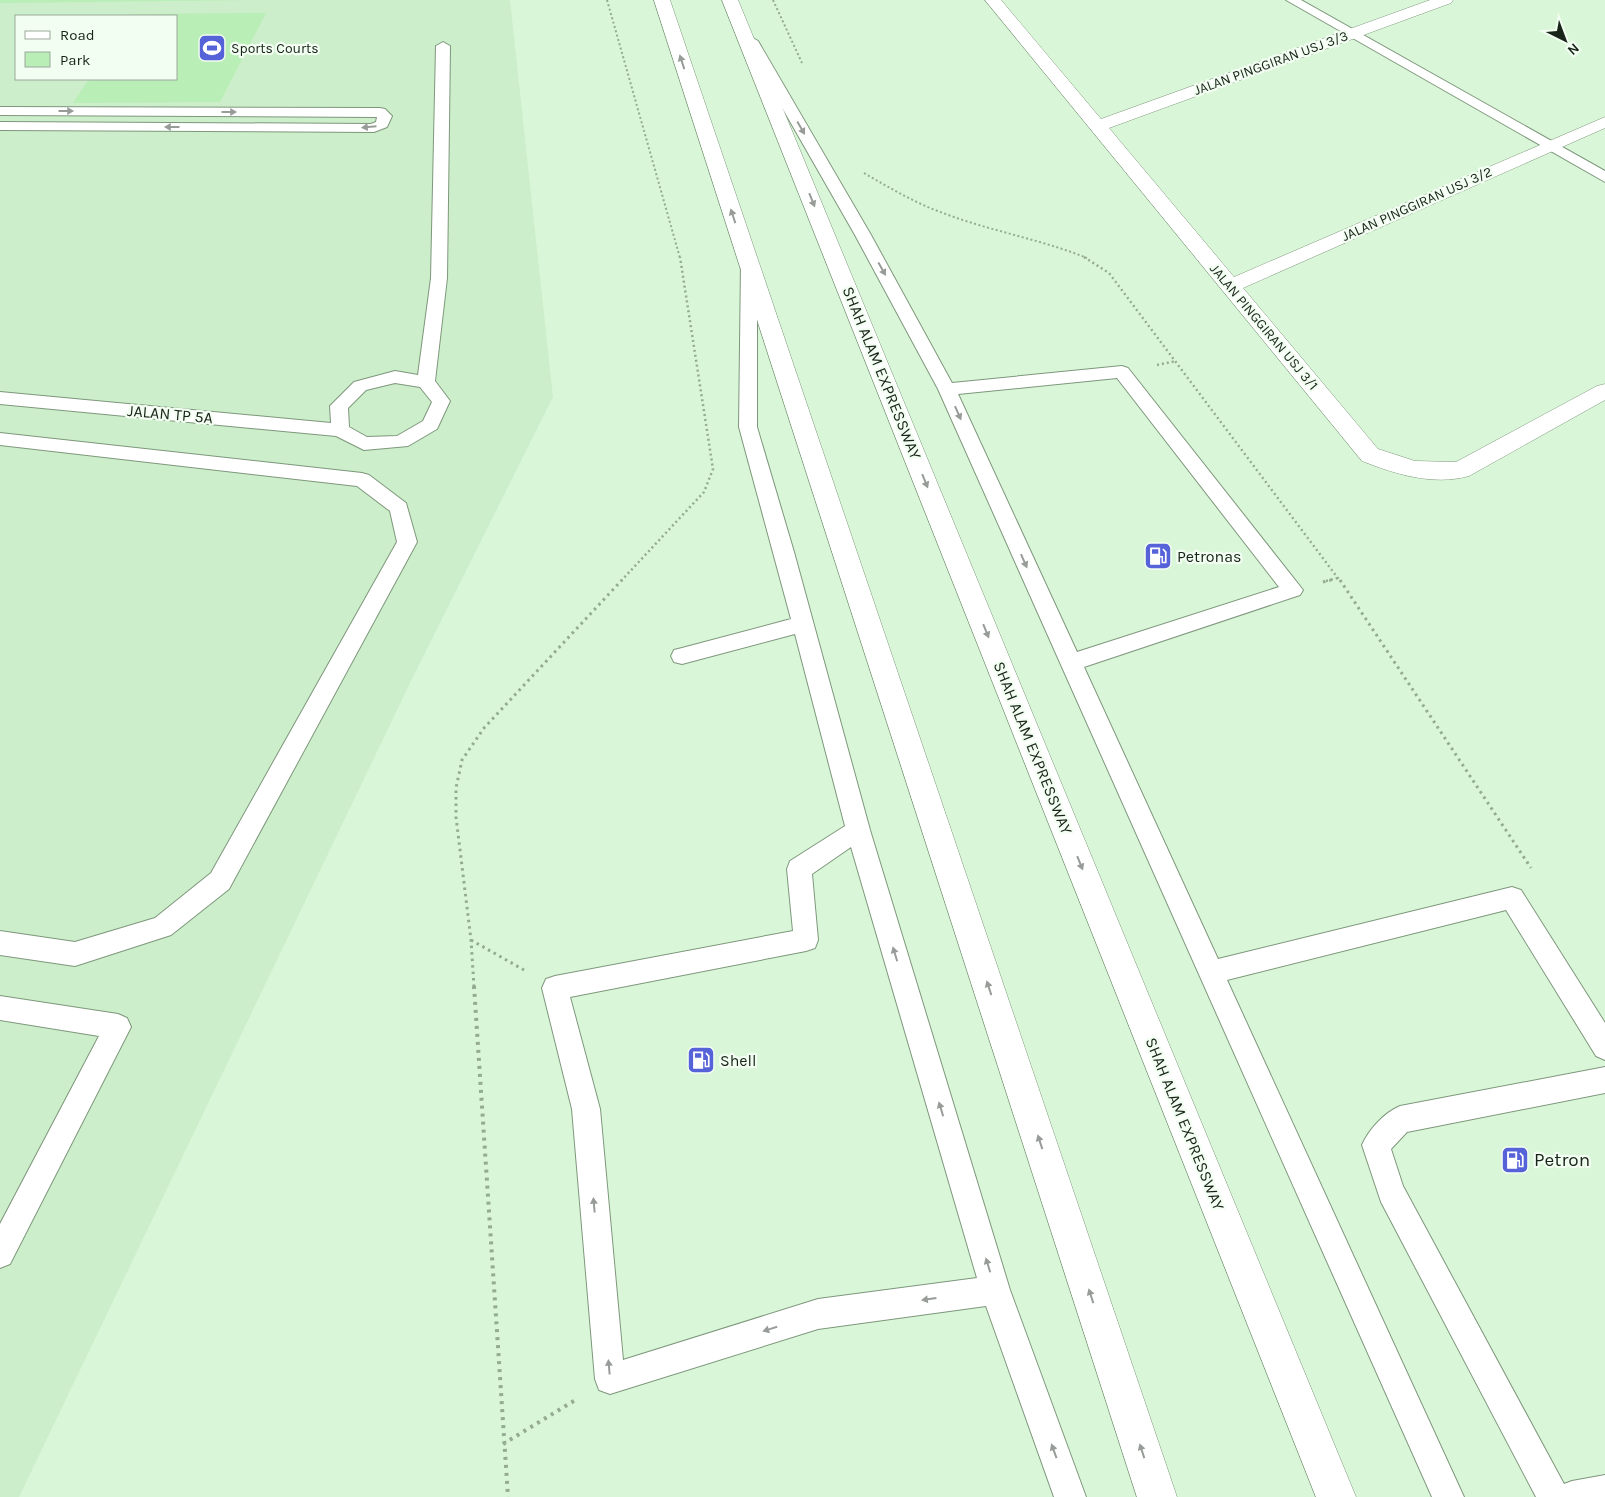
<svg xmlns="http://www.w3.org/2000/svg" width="1605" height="1497" viewBox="0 0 1605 1497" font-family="Karla,sans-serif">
	<rect width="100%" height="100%" fill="#daf6d8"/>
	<path fill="#cceeca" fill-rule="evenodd" d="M 0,0 L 510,0 L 553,397 L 412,679 L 19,1497 L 0,1497 ZM 16,16 L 176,16 L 176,79 L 16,79 Z"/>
	<path fill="#b9eeb6" d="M 0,0 L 262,0 L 0,3 Z
		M 266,13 L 220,102 L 73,103 L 89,79 L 176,79 L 176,16 L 130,16 L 131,14 Z"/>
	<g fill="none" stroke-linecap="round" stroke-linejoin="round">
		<g stroke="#7e977c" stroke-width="2">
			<path id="lane" d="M 1286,0 L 1301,0 L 1605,171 L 1605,182 Z
				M 751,37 L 758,41 L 871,235 L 952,383 L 1122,366 L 1128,368 L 1303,590 L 1300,595 L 1084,667 L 1218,959 L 1512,887 L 1521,890 L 1605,1023 L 1605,1060 L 1596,1056 L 1506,910 L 1227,980 L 1464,1497 L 1432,1497 L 938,389 L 855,235 L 744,41 ZM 1117,378 L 1279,587 L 1077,652 L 958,394 Z
				M 443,42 L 450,46 L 447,278 L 435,381 L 450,401 L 437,429 L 408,446 L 364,450 L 336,436 L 0,404 L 0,392 L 331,423 L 330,406 L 354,382 L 395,371 L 418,375 L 431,278 L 436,46 ZM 395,383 L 420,387 L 432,402 L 423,421 L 397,436 L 367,437 L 349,427 L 348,408 L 366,390 Z
				M 0,107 L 380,108 L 385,109 L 392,116 L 387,127 L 374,132 L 0,130 L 0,122 L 371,124 L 376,122 L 377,117 L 0,115 Z
				M 749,258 L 755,260 L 757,263 L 757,427 L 794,552 L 870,830 L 1010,1290 L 1086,1497 L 1054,1497 L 986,1306 L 818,1329 L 610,1394 L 599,1390 L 595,1379 L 572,1109 L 542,988 L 546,979 L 555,976 L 793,931 L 787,869 L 790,861 L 845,826 L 795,634 L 682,664 L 674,662 L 671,656 L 674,650 L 682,648 L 791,619 L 739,427 L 741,263 L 743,260 ZM 851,847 L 977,1278 L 818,1299 L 623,1360 L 600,1109 L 570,997 L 806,951 L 815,948 L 818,940 L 812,874 Z
				M 0,433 L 362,473 L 369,475 L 406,503 L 417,542 L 229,889 L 171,935 L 75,966 L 0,955 L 0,931 L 75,942 L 155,918 L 211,873 L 397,542 L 390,511 L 357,486 L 0,445 Z
				M 0,996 L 118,1014 L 127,1018 L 131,1027 L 10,1264 L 0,1268 L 0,1224 L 99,1036 L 0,1020 Z
				M 1605,1067 L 1605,1093 L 1407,1132 L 1391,1149 L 1403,1186 L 1564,1484 L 1572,1481 L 1605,1475 L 1605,1497 L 1536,1497 L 1381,1202 L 1362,1145 C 1369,1129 1384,1113 1400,1106 Z"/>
		</g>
		<g stroke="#7e977c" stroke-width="1">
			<path id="street" d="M 985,0 L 1001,0 L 1101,119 L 1430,0 L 1453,0 L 1451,3 L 1109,128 L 1234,277 L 1605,117 L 1605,128 L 1243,288 L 1378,449 L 1415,461 L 1456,462 L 1597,386 L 1605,384 L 1605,400 L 1469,476 C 1433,486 1395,474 1362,461 Z"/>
		</g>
		<g stroke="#7e977c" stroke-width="1">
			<path id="highway" d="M 654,0 L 670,0 L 1177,1497 L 1137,1497 Z
				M 722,0 L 738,0 L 1356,1497 L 1316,1497 Z"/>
		</g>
		<path stroke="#94aa93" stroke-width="2" stroke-dasharray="2 2.5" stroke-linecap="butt" d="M 607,0 L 680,258
			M 773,0 L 802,63
			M 864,173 C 890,188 915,203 943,213 C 990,231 1040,239 1087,258"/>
		<path stroke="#94aa93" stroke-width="2.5" stroke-dasharray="2 3" stroke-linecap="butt" d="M 1084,257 L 1109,273 L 1340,581
			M 1157,365 L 1176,361
			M 621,581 L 704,492 L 713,469 L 680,257
			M 1326,581 L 1338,578"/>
		<path stroke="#94aa93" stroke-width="3" stroke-dasharray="2.5 4" stroke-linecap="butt" d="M 1340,580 L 1531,868
			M 1323,582 L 1331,580
			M 471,940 L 524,970
			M 474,987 L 471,940 L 456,817 L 456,788 L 462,760 L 484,728 L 622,580"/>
		<path stroke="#94aa93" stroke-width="4" stroke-dasharray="3 5" stroke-linecap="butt" d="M 474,986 L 508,1497
			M 503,1444 L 577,1399"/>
		<use href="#lane" fill="#fff" fill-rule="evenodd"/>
		<use href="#street" fill="#fff" fill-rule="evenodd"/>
		<use href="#highway" fill="#fff" fill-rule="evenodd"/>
	</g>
	<defs><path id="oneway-solid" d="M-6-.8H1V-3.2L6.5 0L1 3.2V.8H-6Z" transform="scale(1.25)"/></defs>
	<g fill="#989c98">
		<use href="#oneway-solid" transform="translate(682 62) rotate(-108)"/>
		<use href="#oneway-solid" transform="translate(66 111)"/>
		<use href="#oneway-solid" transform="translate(229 112)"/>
		<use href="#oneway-solid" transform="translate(172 127) rotate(-180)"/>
		<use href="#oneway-solid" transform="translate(369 127) rotate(175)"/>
		<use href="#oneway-solid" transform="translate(801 128) rotate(60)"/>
		<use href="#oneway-solid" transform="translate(812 200) rotate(68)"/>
		<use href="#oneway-solid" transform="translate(733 216) rotate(-108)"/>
		<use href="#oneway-solid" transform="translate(882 269) rotate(61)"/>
		<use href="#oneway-solid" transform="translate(958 413) rotate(66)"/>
		<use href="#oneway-solid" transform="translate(925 481) rotate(68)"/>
		<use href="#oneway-solid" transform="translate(1024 561) rotate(66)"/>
		<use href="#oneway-solid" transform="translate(986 631) rotate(68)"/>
		<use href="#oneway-solid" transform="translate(1080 863) rotate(68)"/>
		<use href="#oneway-solid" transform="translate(895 954) rotate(-107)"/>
		<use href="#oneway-solid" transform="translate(989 988) rotate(-108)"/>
		<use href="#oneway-solid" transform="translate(941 1109) rotate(-107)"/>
		<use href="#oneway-solid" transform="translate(1040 1142) rotate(-108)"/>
		<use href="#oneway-solid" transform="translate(594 1205) rotate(-95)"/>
		<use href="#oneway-solid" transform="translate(988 1265) rotate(-107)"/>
		<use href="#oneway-solid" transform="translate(1091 1296) rotate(-108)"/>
		<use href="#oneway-solid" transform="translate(929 1299) rotate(172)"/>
		<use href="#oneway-solid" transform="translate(770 1329) rotate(163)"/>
		<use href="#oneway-solid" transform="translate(609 1367) rotate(-95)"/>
		<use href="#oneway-solid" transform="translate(1054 1451) rotate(-110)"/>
		<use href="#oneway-solid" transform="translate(1142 1451) rotate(-108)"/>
	</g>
	<defs>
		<g id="stadium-square" transform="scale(1.4375)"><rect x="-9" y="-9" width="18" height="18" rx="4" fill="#5662d8" stroke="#f3fef2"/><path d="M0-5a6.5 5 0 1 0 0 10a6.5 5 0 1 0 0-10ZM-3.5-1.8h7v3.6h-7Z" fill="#fff"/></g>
		<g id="fuel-square" transform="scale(1.4375)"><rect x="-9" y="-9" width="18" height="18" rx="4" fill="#5662d8" stroke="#f3fef2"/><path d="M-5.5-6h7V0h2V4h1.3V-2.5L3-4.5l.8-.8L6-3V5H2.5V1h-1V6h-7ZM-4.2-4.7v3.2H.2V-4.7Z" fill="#fff"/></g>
	</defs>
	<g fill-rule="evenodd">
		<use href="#stadium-square" x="212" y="48"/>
		<use href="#fuel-square" x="1158" y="556"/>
		<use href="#fuel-square" x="701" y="1060"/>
		<use href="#fuel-square" x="1515" y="1160"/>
	</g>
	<g text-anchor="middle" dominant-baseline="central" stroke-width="4.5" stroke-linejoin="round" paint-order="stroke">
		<g font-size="14" fill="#192419" stroke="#f3fef2" text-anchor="start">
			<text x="231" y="48">Sports Courts</text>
		</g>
		<g font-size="14" fill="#192419" stroke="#f3fef2">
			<text transform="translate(1271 63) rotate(-20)">JALAN PINGGIRAN USJ 3/3</text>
			<text transform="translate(1417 204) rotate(-24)">JALAN PINGGIRAN USJ 3/2</text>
			<text transform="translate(1264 327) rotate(50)">JALAN PINGGIRAN USJ 3/1</text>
		</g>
		<g font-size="16" fill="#192419" stroke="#f3fef2">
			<text transform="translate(882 373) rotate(68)">SHAH ALAM EXPRESSWAY</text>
			<text transform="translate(170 414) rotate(5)">JALAN TP 5A</text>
			<text transform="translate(1033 748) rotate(68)">SHAH ALAM EXPRESSWAY</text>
			<text transform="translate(1185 1124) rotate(68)">SHAH ALAM EXPRESSWAY</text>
		</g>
		<g font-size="16" fill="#192419" stroke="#f3fef2" text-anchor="start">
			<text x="1177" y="556">Petronas</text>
			<text x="720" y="1060">Shell</text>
		</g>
		<g font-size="19" fill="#192419" stroke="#f3fef2" text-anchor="start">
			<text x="1534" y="1160">Petron</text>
		</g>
	</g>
	<rect x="15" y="15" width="162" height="65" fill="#f3fef2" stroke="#9ca79b"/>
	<rect x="25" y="31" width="25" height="8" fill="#ffffff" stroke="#9ca79b"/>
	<text x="60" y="40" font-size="15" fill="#192419">Road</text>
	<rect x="25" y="52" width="25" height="15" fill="#b9eeb6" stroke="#9ca79b"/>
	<text x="60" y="65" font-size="15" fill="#192419">Park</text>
	<g transform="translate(1565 40) rotate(138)" stroke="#f3fef2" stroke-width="4" paint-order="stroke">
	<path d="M0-4L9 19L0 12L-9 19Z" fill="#192419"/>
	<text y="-8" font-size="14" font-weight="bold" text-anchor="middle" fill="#192419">N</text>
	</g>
</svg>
